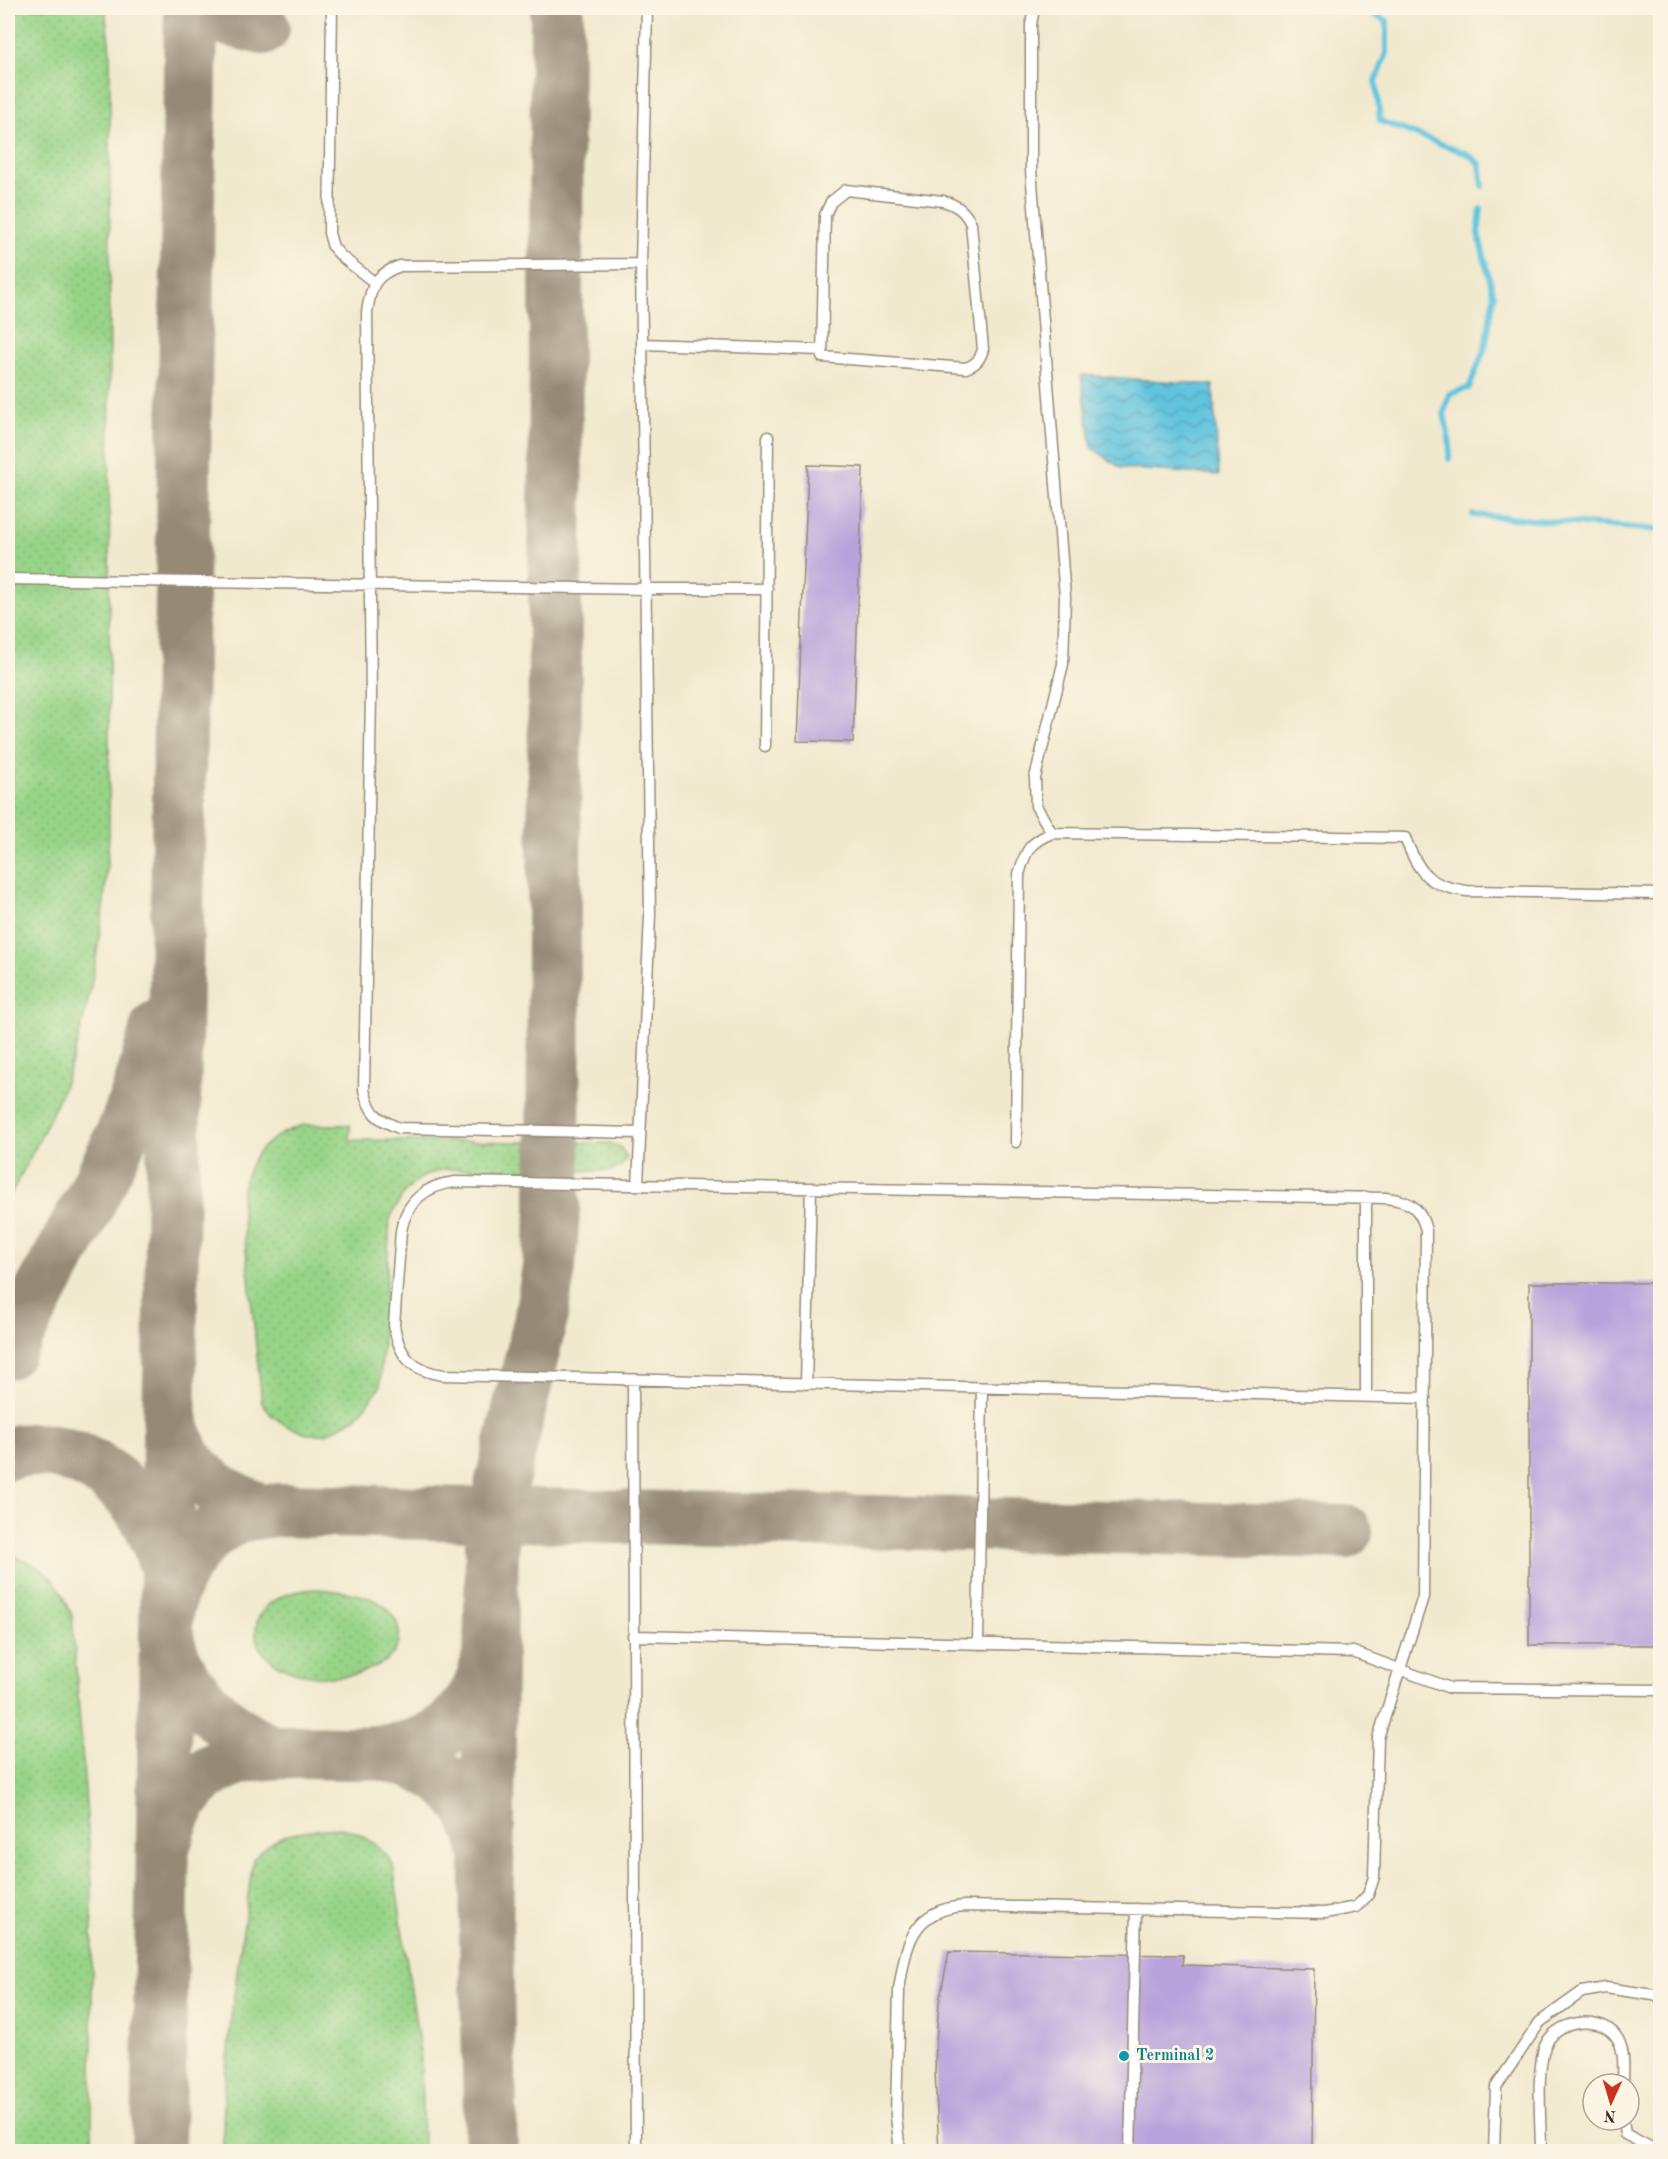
<svg xmlns="http://www.w3.org/2000/svg" width="1668" height="2159" viewBox="0 0 1668 2159" font-family="'Old Standard TT',serif">
	<defs>
		<pattern id="green-dots" width="8" height="8" patternUnits="userSpaceOnUse" patternTransform="scale(1.5)"><rect width="8" height="8" fill="#98d488"/><path d="M2 2h.1M6 6h.1" fill="none" stroke="#84b675" stroke-width="1.8" stroke-linecap="round"/></pattern>
		<pattern id="water-waves" width="16" height="10" patternUnits="userSpaceOnUse" patternTransform="scale(1.5)"><rect width="16" height="10" fill="#61c4df"/><path d="M0 5q4-4 8 0t8 0" fill="none" stroke="#519fb4"/></pattern>
	</defs>
	<rect width="100%" height="100%" fill="#fcf5e5"/>
	<filter id="ink" filterUnits="userSpaceOnUse"><feTurbulence type="fractalNoise" baseFrequency=".0167" numOctaves="2"/><feDisplacementMap in="SourceGraphic" scale="12" xChannelSelector="R" yChannelSelector="G"/><feConvolveMatrix kernelMatrix="1 2 1 2 8 2 1 2 1" color-interpolation-filters="sRGB"/></filter>
	<filter id="wash" filterUnits="userSpaceOnUse"><feTurbulence type="fractalNoise" baseFrequency=".008" numOctaves="4" result="noise"/><feDisplacementMap in="SourceGraphic" scale="24" xChannelSelector="R" yChannelSelector="G"/><feGaussianBlur stdDeviation="1.35" result="paint"/><feColorMatrix in="noise" values="0 0 0 0 0 0 0 0 0 0 0 0 0 0 0 0 0 1.4 0 .05"/><feComposite in="paint" operator="in"/></filter>
	<g filter="url(#wash)">
		<rect width="100%" height="100%" fill="#f1e9ce"/>
		<path fill="url(#green-dots)" stroke="#6a7f53" stroke-width="1.5" d="M 8,8 L 105,8 L 110,51 L 109,834 C 105,918 92,1005 64,1085 C 49,1125 27,1162 8,1200 Z
			M 304,1125 L 350,1125 L 350,1140 L 610,1143 L 621,1148 L 627,1158 L 620,1167 L 611,1171 L 445,1169 C 415,1175 402,1192 390,1219 L 380,1387 L 357,1417 L 326,1434 L 307,1434 L 287,1426 L 271,1415 L 262,1403 L 241,1202 C 244,1161 264,1136 304,1125 Z
			M 14,1556 C 48,1569 60,1582 72,1616 L 92,1885 L 92,2140 L 90,2151 L 8,2151 L 8,1557 Z
			M 316,1589 C 345,1591 390,1594 398,1627 C 400,1634 400,1641 396,1649 C 390,1661 375,1667 363,1672 C 333,1683 269,1677 257,1641 C 255,1636 256,1629 257,1623 C 263,1598 294,1590 316,1589 Z
			M 340,1828 C 362,1831 382,1847 393,1865 L 421,2060 L 423,2151 L 223,2151 C 222,2054 240,1957 253,1860 C 278,1829 303,1830 340,1828 Z"/>
		<path fill="url(#water-waves)" stroke="#4e777e" stroke-width="1.5" d="M 1081,375 L 1213,385 L 1219,475 L 1121,468 L 1092,448 Z"/>
		<g fill="none" stroke-linecap="round" stroke-linejoin="round">
			<path stroke="#61c4df" stroke-width="6" d="M 1362,8 L 1387,21 L 1387,53 L 1376,81 L 1380,121 L 1468,154 L 1480,164 L 1483,186
				M 1449,459 L 1450,445 L 1444,413 L 1449,394 L 1469,388 L 1485,348 L 1494,296 L 1478,233 L 1481,209
				M 1473,515 L 1660,530"/>
			<path stroke="#968a76" stroke-width="54" d="M 212,8 L 230,20 L 263,28
				M 8,1352 C 47,1279 90,1207 123,1132 C 138,1099 148,1062 157,1027
				M 171,1418 C 180,1464 207,1488 249,1505
				M 8,1453 C 79,1437 146,1490 163,1558
				M 168,1605 C 176,1568 203,1532 238,1517 C 251,1512 266,1511 279,1510 L 1346,1532
				M 167,1635 C 174,1684 228,1733 272,1752
				M 371,1752 C 429,1762 472,1785 485,1847
				M 165,1842 C 210,1681 375,1804 458,1719 C 473,1703 483,1684 487,1663
				M 158,2152 L 191,8
				M 491,2152 L 486,1943 L 492,1543 L 502,1481 L 540,1322 L 549,1267 L 553,1211 L 557,8"/>
		</g>
		<g id="blocks">
			<path fill="#b7a2dc" d="M 808,465 L 863,467 L 853,742 L 797,741 Z
				M 1529,1283 L 1660,1283 L 1660,1645 L 1529,1645 Z
				M 949,1952 L 1183,1955 L 1182,1965 L 1314,1969 L 1312,2152 L 939,2152 L 935,2072 L 936,2040 L 939,2003 Z"/>
		</g>
	</g>
	<g filter="url(#ink)">
		<use href="#blocks" fill-opacity="0" stroke="#968a76" stroke-width="1.5"/>
		<g fill="none" stroke-linecap="round" stroke-linejoin="round">
			<g stroke="#968a76" stroke-width="13">
				<path id="lane" d="M 332,8 L 329,233 L 333,247 L 342,257 L 375,283
					M 1034,8 L 1031,25 L 1031,170 L 1065,597 L 1063,664 L 1035,778 L 1036,806 L 1052,833
					M 846,190 L 943,201 C 957,205 965,211 971,224 L 983,349 C 980,360 976,364 966,368 L 822,357 L 825,215 L 831,202 Z
					M 642,344 L 822,350
					M 8,579 L 646,589 L 767,589
					M 765,746 L 768,437
					M 640,1133 L 399,1128 C 377,1119 370,1114 364,1090 L 371,696 L 367,312 C 371,286 374,275 400,266 L 641,264
					M 1016,1142 L 1019,874 C 1026,851 1028,843 1052,833 L 1405,838 C 1419,873 1428,886 1467,891 L 1660,894
					M 638,1185 L 650,915 L 641,264 L 647,8
					M 1366,1197 L 1366,1397
					M 633,1380 L 636,2152
					M 806,1384 L 811,1188
					M 633,1636 L 1353,1652 L 1450,1688 L 1660,1690
					M 978,1644 L 982,1388
					M 1623,2120 L 1625,2134 L 1659,2152
					M 900,2152 L 896,2116 L 899,1990 C 906,1944 912,1909 965,1906 L 1325,1913 L 1356,1907 L 1368,1895 L 1374,1877 L 1378,1738 L 1423,1597 L 1426,1230 C 1420,1207 1410,1201 1386,1198 L 455,1182 C 426,1185 406,1202 401,1231 L 394,1325 C 399,1357 412,1371 444,1375 L 1425,1398
					M 1130,2152 L 1136,1909
					M 1494,2152 L 1496,2087 L 1540,2022 L 1582,1992 L 1606,1988 L 1660,1996
					M 1541,2152 C 1541,2124 1536,2070 1545,2046 C 1555,2021 1598,2014 1615,2035 C 1626,2048 1623,2069 1623,2084"/>
			</g>
			<use href="#lane" stroke="#fff" stroke-width="10"/>
		</g>
	</g>
	<circle fill="#0f9aa8" stroke="#fcf5e5" stroke-width="2" cx="1124" cy="2056" r="6"/>
	<g text-anchor="middle" dominant-baseline="central" stroke-width="6" stroke-linejoin="round" paint-order="stroke">
		<g font-size="16" font-weight="bold" fill="#0d838f" stroke="#fcf5e5" text-anchor="start">
			<text x="1136" y="2056">Terminal 2</text>
		</g>
	</g>
	<rect width="1668" height="2159" fill="none" stroke="#fcf5e5" stroke-width="30"/>
	<g transform="translate(1611 2102) rotate(184)"><circle r="28" fill="#fcf5e5" stroke="#afa495" stroke-width="1.5"/>
	<path d="M0-4.5L10 22L0 15L-10 22Z" fill="#c8321e"/>
	<text y="-9" font-size="16" font-weight="bold" text-anchor="middle" fill="#3b2a1e">N</text>
	</g>
</svg>
